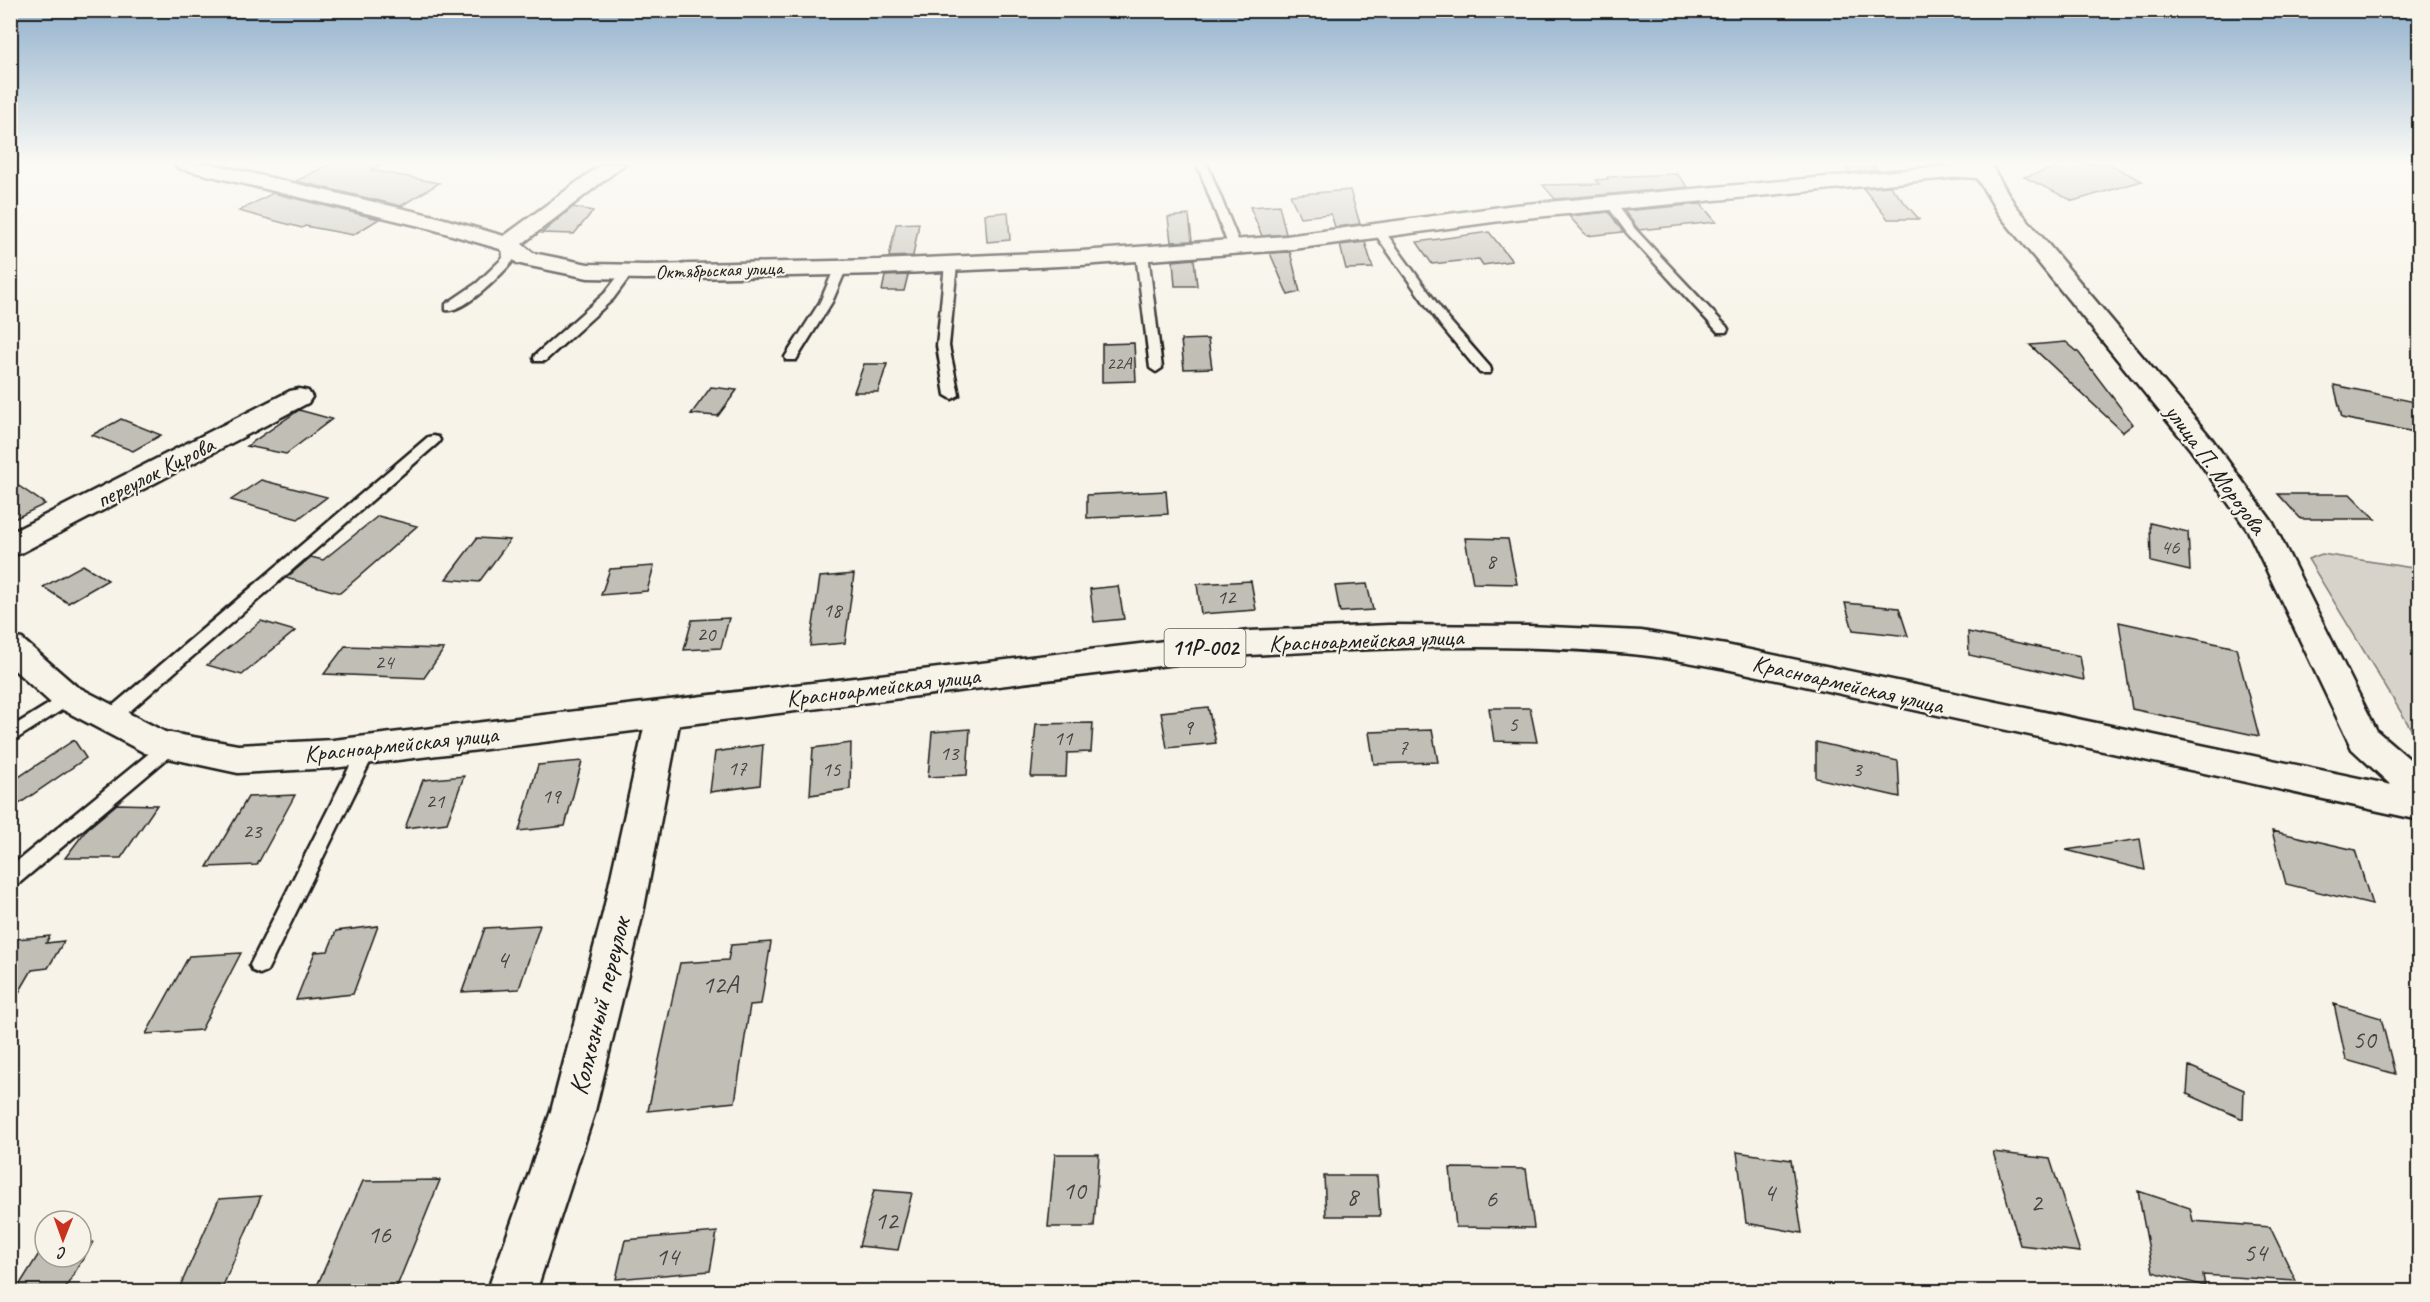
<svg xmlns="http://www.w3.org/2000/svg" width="2430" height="1302" viewBox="0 0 2430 1302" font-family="Caveat,sans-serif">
	<rect width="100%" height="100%" fill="#f7f3e8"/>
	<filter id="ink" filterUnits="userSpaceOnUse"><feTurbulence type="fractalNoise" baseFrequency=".0167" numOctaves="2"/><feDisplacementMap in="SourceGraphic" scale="12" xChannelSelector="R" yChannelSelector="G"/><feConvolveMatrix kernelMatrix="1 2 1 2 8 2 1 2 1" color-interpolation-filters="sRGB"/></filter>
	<g filter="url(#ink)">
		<path fill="#d7d3cb" stroke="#7a7874" stroke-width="1.5" d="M 2322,554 L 2419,569 L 2419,742 L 2308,559 Z"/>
		<path fill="#c0beb5" stroke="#1c1c1c" stroke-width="1.5" d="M 330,164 L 383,164 L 371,170 L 439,183 L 401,206 L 296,181 Z
			M 1843,164 L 1872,164 L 1877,170 L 1850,173 Z
			M 2068,164 L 2109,164 L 2142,181 L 2073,201 L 2024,177 Z
			M 1677,174 L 1688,187 L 1555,199 L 1543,185 L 1599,184 L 1596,180 L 1608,179 L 1607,177 Z
			M 1890,186 L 1919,219 L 1888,219 L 1863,188 Z
			M 1350,190 L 1360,224 L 1335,227 L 1331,214 L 1300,217 L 1290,195 Z
			M 273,193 L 379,219 L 353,235 L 305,226 L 302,228 L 239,211 Z
			M 1701,204 L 1716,222 L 1639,230 L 1624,211 Z
			M 1279,205 L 1286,234 L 1262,236 L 1250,207 Z
			M 573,207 L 593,211 L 574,234 L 542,233 Z
			M 1008,212 L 1010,240 L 987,242 L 985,214 Z
			M 1609,212 L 1623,232 L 1587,236 L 1569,216 Z
			M 1189,215 L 1192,241 L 1171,242 L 1168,217 Z
			M 919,223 L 913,256 L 889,257 L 896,224 Z
			M 1489,232 L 1512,261 L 1483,265 L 1479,259 L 1432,264 L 1417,242 Z
			M 1365,242 L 1373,268 L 1346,269 L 1340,245 Z
			M 1290,252 L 1300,292 L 1288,295 L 1270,253 Z
			M 1194,259 L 1197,286 L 1175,286 L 1173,261 Z
			M 908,275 L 904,291 L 882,291 L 885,276 Z
			M 1208,339 L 1212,368 L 1184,369 L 1181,340 Z
			M 2066,342 L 2079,353 L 2133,424 L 2123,432 L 2030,345 Z
			M 1134,343 L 1136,381 L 1102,382 L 1102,344 Z
			M 864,364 L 887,364 L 878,392 L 854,392 Z
			M 2334,385 L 2420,403 L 2420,433 L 2342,418 Z
			M 711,387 L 737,390 L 718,416 L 691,414 Z
			M 299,410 L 332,419 L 286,454 L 247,446 Z
			M 121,419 L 161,435 L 133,451 L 92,435 Z
			M 10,480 L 45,504 L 10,521 Z
			M 261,480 L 327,497 L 298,519 L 231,500 Z
			M 1166,491 L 1168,514 L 1087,518 L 1087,495 Z
			M 2278,494 L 2350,494 L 2375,519 L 2301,519 Z
			M 378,516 L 417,526 L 340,593 L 286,578 L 311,557 L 323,560 Z
			M 2150,523 L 2188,532 L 2190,571 L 2151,562 Z
			M 477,538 L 510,540 L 479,582 L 446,579 Z
			M 1465,538 L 1508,539 L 1517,584 L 1473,583 Z
			M 83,565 L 108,580 L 68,603 L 43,587 Z
			M 654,566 L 647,591 L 601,595 L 610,569 Z
			M 854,574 L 845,643 L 810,646 L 820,577 Z
			M 1251,581 L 1256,610 L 1201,614 L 1197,584 Z
			M 1367,584 L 1373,610 L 1340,612 L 1335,586 Z
			M 1118,586 L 1124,619 L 1094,622 L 1090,589 Z
			M 1845,603 L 1899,608 L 1908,636 L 1853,630 Z
			M 729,618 L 721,648 L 684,650 L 692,620 Z
			M 261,621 L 295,631 L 242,675 L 207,665 Z
			M 2119,622 L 2236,648 L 2259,736 L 2132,709 Z
			M 1968,632 L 2080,656 L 2084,680 L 1969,655 Z
			M 345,646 L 444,649 L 424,678 L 324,674 Z
			M 1208,707 L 1216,743 L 1167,748 L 1161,712 Z
			M 1489,708 L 1530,708 L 1537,742 L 1494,741 Z
			M 1093,723 L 1091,752 L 1067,753 L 1066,777 L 1031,777 L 1036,724 Z
			M 970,729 L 967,775 L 928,777 L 932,732 Z
			M 1432,730 L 1438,762 L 1374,764 L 1369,732 Z
			M 74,740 L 86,758 L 10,810 L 10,783 Z
			M 1816,742 L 1898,761 L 1900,797 L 1816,778 Z
			M 851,743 L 850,789 L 810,795 L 813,748 Z
			M 763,745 L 760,785 L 710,792 L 715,752 Z
			M 582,761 L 565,826 L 519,831 L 538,765 Z
			M 464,776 L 447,823 L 405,828 L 423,780 Z
			M 295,795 L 257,865 L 207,867 L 248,797 Z
			M 117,804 L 157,805 L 121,858 L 65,858 L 87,829 Z
			M 2272,831 L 2355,850 L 2372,905 L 2286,884 Z
			M 2140,839 L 2145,870 L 2066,850 Z
			M 540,925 L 519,989 L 462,992 L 485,928 Z
			M 378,926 L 353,994 L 296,1000 L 315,952 L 328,951 L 336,931 Z
			M 50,936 L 46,943 L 64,941 L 48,968 L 32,970 L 10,1008 L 10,948 L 16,939 Z
			M 771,942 L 761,1004 L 750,1005 L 735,1102 L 648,1111 L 680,963 L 728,960 L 731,945 Z
			M 241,953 L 201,1030 L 146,1034 L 189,956 Z
			M 2334,1004 L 2381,1018 L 2395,1074 L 2346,1060 Z
			M 2189,1066 L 2244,1090 L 2243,1119 L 2187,1094 Z
			M 1737,1152 L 1791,1160 L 1802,1233 L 1746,1223 Z
			M 1993,1152 L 2050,1159 L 2080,1252 L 2020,1245 Z
			M 1055,1154 L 1099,1154 L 1094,1227 L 1048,1227 Z
			M 1450,1168 L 1526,1169 L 1534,1228 L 1456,1227 Z
			M 1324,1176 L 1377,1176 L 1380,1216 L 1326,1216 Z
			M 440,1180 L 397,1286 L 316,1288 L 363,1181 Z
			M 874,1190 L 912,1193 L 898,1250 L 859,1246 Z
			M 2138,1191 L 2190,1208 L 2193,1221 L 2270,1227 L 2296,1281 L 2203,1275 L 2205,1286 L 2153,1272 Z
			M 261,1196 L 223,1286 L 178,1291 L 219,1199 Z
			M 717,1232 L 710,1271 L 616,1279 L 625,1240 Z
			M 81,1242 L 93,1242 L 63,1292 L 15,1292 L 45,1244 L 45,1257 L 81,1257 Z"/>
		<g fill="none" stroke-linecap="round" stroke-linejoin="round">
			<g stroke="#1c1c1c" stroke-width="5">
				<path id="service" d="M 1197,164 L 1207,164 L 1241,247 L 1239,249 L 1235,250 L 1229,247 Z
					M 1611,201 L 1615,202 L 1635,229 L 1726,326 L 1728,329 L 1726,332 L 1718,332 L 1627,233 L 1606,204 Z
					M 1379,228 L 1383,229 L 1449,320 L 1490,367 L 1491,370 L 1490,373 L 1480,373 L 1441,326 L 1373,231 Z
					M 508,241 L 514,244 L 513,261 C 501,275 464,313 446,310 L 446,304 L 477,283 L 503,258 L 502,244 Z
					M 1142,251 L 1148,254 L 1162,368 L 1156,372 L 1150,368 L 1136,254 Z
					M 951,260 L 957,264 L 949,346 L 959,395 L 952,399 L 945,395 L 937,346 L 945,264 Z
					M 841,263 L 847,267 L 832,302 L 796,360 L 786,360 L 785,357 L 820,302 L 835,267 Z
					M 627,268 L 633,272 L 613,299 L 545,361 L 535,361 L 534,358 L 535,355 L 605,293 L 623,270 Z
					M 433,436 L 438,437 L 440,440 L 438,443 L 115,724 L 109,725 L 103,724 L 100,719 L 103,714 L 428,437 Z
					M 70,691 L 76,693 L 79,697 L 76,701 L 10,743 L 10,728 Z
					M 170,739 L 176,741 L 179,746 L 176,751 L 17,885 L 10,887 L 10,867 L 164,741 Z
					M 367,743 L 373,745 L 376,750 L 267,971 L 260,974 L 253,971 L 250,965 L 253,959 L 358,750 L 361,745 Z"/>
			</g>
			<g stroke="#1c1c1c" stroke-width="5">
				<path id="minor" d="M 175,164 L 212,164 L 434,216 L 504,236 L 602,164 L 625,164 L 522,244 L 533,253 L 588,264 L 646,265 L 879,260 L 1082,251 L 1286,236 L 1515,205 L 1960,165 L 1992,164 L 1995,172 L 2015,205 L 2211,438 L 2273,523 L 2377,731 L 2420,768 L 2420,804 L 2407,800 L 2352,749 L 2248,531 L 2191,450 L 1998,213 L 1977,178 L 1960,177 L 1515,219 L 1286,250 L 1082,265 L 879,274 L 646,279 L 588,278 L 525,265 L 517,263 L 500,249 L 428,228 L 178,168 Z
					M 299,389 L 308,391 L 312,397 L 308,403 L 21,553 L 10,556 L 10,533 L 290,391 Z
					M 664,701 L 676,705 L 681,714 L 643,913 L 595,1111 L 536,1292 L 487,1292 L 551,1111 L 603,913 L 647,714 L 652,705 Z"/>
			</g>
			<g stroke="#1c1c1c" stroke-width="5">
				<path id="primary" d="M 1389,625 L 1528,626 L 1641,631 L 1726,645 L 2420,791 L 2420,820 L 1726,669 C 1698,664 1669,658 1641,655 C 1511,641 1379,648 1249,655 L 333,768 L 238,773 L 145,753 L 52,704 L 10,666 L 10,636 L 22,639 L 76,686 L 165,732 L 238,745 L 333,740 L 1249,631 Z"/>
			</g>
			<use href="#service" fill="#f7f3e8" fill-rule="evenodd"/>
			<use href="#minor" fill="#f7f3e8" fill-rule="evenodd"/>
			<use href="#primary" fill="#f7f3e8" fill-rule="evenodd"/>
		</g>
	</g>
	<linearGradient id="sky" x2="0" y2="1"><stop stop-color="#90b0cc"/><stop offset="0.47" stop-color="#fbfaf5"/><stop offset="1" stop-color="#fbfaf5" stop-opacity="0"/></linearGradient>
	<rect width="2430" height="346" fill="url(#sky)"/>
	<g text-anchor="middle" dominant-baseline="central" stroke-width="4.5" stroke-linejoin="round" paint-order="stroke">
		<g font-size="18" fill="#454442">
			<text x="1119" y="363">22А</text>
		</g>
		<g font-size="20" fill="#1c1c1c" stroke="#f7f3e8">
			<text transform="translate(719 270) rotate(-2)">Октябрьская улица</text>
		</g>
		<g font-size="21" fill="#454442">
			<text x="2170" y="547">46</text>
			<text x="1491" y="561">8</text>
			<text x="1226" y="597">12</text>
			<text x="832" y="610">18</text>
			<text x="706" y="634">20</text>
			<text x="384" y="662">24</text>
			<text x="1513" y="724">5</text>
			<text x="1188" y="727">9</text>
			<text x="1063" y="738">11</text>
			<text x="1403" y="747">7</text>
			<text x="949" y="753">13</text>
			<text x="737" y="768">17</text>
			<text x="831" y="769">15</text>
			<text x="1857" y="769">3</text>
			<text x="551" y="796">19</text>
			<text x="435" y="801">21</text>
			<text x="252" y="831">23</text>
		</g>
		<rect fill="#f7f3e8" stroke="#5e5c59" stroke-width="1.5" x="1164.5" y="629" width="81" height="38" rx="4.5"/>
		<g font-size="22" font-weight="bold" fill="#1c1c1c">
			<text x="1205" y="648">11Р-002</text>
		</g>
		<g font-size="24" fill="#1c1c1c" stroke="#f7f3e8">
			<text transform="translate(2216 469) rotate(54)">улица П. Морозова</text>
			<text transform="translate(155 472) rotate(-27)">переулок Кирова</text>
			<text transform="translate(1366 640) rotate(-2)">Красноармейская улица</text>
			<text transform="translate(1848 684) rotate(13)">Красноармейская улица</text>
			<text transform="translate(883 687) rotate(-7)">Красноармейская улица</text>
			<text transform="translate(401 744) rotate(-6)">Красноармейская улица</text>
		</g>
		<g font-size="26" fill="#454442">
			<text x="502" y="959">4</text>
			<text x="720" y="984">12А</text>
			<text x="2364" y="1039">50</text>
			<text x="1074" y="1190">10</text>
			<text x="1769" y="1192">4</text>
			<text x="1352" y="1196">8</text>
			<text x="1491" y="1198">6</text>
			<text x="2036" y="1202">2</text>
			<text x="886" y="1220">12</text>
			<text x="379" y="1234">16</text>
			<text x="2255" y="1252">54</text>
			<text x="667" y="1256">14</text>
		</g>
		<g font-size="28" fill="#1c1c1c" stroke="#f7f3e8">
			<text transform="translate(599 1006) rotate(-76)">Колхозный переулок</text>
		</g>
	</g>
	<rect width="2430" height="1302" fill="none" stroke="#f7f3e8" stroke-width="36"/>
	<rect x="18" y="18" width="2394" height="1266" fill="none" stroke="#1c1c1c" stroke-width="2" filter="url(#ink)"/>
	<g transform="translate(63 1239) rotate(181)"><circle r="28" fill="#f7f3e8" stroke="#9f9d96" stroke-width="1.5"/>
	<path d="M0-4.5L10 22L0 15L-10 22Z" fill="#c8321e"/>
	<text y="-9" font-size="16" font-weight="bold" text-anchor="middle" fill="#1c1c1c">С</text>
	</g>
</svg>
